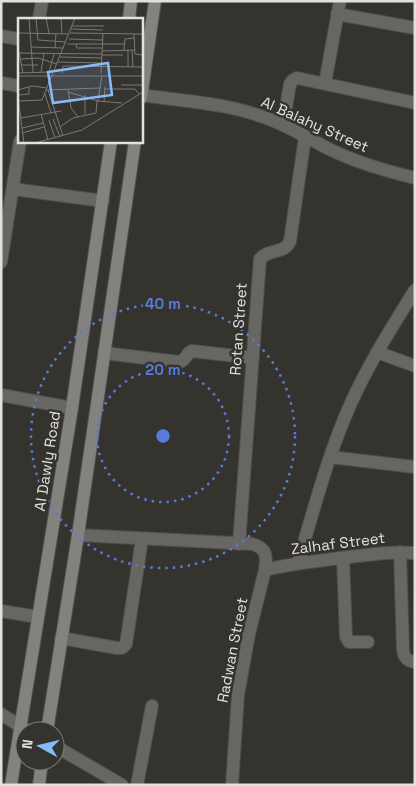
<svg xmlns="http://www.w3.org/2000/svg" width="416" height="786" viewBox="0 0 416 786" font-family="'Space Grotesk',sans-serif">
	<rect width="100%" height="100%" fill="#35332d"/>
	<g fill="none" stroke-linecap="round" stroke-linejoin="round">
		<g stroke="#514f49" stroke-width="14">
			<path id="street" d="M 337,14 L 415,28
				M 39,19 L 42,1
				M 1,36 L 19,39
				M 1,83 L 19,86
				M 325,83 L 340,1
				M 141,95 C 182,101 227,103 266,118 C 289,126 309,139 331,150 C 358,163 386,171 415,178
				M 283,125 L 290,84 L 293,80 L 297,78 L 415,103
				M 13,189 L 103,201
				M 1,262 L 20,141
				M 377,352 L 415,366
				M 104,353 L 179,362 C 186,361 186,353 192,351 L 253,358
				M 1,395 L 72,408
				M 330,457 L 415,467
				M 78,535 L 252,544 C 267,548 267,556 265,570 L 249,634 L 238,695 L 232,785
				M 239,544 L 260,259 C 269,248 284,255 290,241 L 305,137
				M 400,552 L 403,650 C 404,658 407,661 415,662
				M 343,558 L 346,637 L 349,642 L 368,642
				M 298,563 C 314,509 328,454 351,403 C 369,363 392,327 415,290
				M 265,570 C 290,564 315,561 341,558 C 366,555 390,551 415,553
				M 1,611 L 38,617
				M 61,638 L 117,648 L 122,648 L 126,644 L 142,539
				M 1,714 L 28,731
				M 55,746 L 122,785
				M 137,785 L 152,706"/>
		</g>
		<g stroke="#514f49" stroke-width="14">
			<path id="secondary" d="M 129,19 L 131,1
				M 141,98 L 155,1
				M 47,731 L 78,535 L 135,141
				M 11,785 L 72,408 L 111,141
				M 39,785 L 42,761"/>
		</g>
		<use href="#street" stroke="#676663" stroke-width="12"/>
		<use href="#secondary" stroke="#84827e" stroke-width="12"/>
	</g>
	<g fill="none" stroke="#587ada" stroke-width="2.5" stroke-dasharray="2.5 5">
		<circle cx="163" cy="436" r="66"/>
		<circle cx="163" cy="436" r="132"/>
	</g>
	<g text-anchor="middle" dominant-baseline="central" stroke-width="5" stroke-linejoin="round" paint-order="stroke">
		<g font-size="15" fill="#e3e1de" stroke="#35332d">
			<text transform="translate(315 124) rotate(24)">Al Balahy Street</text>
			<text transform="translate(238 329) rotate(-86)">Rotan Street</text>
			<text transform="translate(47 461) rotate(-81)">Al Dawly Road</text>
			<text transform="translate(338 543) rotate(-7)">Zalhaf Street</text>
			<text transform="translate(232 650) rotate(-79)">Radwan Street</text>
		</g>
	</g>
	<g transform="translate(18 18)">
		<rect width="125" height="125" fill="#35332d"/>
		<path fill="none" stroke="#7b7974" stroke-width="1" d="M 11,0 L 15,54M 18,0 L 20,22 L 48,24M 28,0 L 31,15M 43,0 L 44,16M 54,8 L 86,8M 53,11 L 85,12M 0,15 L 51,16M 52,15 L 125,16M 116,16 L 117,36 L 125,37M 51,21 L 84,22M 49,26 L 107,26M 58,26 L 59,30 L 84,30M 13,29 L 45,30M 37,30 L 38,15M 106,32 L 107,21 L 116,20M 110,32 L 110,49M 114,32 L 115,49M 84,33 L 117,32M 0,35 L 84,36M 1,35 L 5,55M 84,37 L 105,37M 42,39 L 84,40M 2,41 L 20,40 L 39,46M 40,44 L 83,45M 3,47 L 20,47M 23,54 L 26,35M 31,54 L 36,36M 0,55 L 32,54M 44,55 L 45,48 L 125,49M 83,55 L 85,16M 0,58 L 125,58M 103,67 L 125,67M 87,71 L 117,71 L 121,76M 0,72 L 14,68 L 29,70M 28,72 L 82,70M 30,72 L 45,118M 50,72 L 53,90 L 60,99M 50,74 L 80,83 L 104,85M 27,76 L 33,95M 0,77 L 11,76 L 11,69M 0,80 L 6,125M 1,83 L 24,82 L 57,0M 80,83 L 84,57M 86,84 L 87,69M 23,96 L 30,122M 67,96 L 67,77M 3,100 L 43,93M 35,101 L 42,119M 31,102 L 37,120M 42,109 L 55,100 L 78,95 L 79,83M 4,110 L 25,105M 4,115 L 26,109M 17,125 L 64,112 L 125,74"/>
		<path fill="#86bbfb" fill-opacity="0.15" stroke="#86bbfb" stroke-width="2.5" d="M 90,45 L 94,77 L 35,85 L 30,54 Z"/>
		<rect width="125" height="125" fill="none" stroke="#e3e1de" stroke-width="2.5"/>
	</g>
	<circle cx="163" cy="436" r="8" fill="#587ada" stroke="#35332d" stroke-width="2.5"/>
	<g font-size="15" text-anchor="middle" font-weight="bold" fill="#587ada" stroke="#35332d" stroke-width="5" stroke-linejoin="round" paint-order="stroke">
		<text x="163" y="309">40 m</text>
		<text x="163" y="375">20 m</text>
	</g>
	<rect width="416" height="786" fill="none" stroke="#e3e1de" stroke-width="5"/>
	<g transform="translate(40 746) rotate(278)"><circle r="24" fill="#35332d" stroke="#7b7974"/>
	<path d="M0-4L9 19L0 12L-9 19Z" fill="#86bbfb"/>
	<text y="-8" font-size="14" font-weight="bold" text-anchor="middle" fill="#e3e1de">N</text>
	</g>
</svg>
